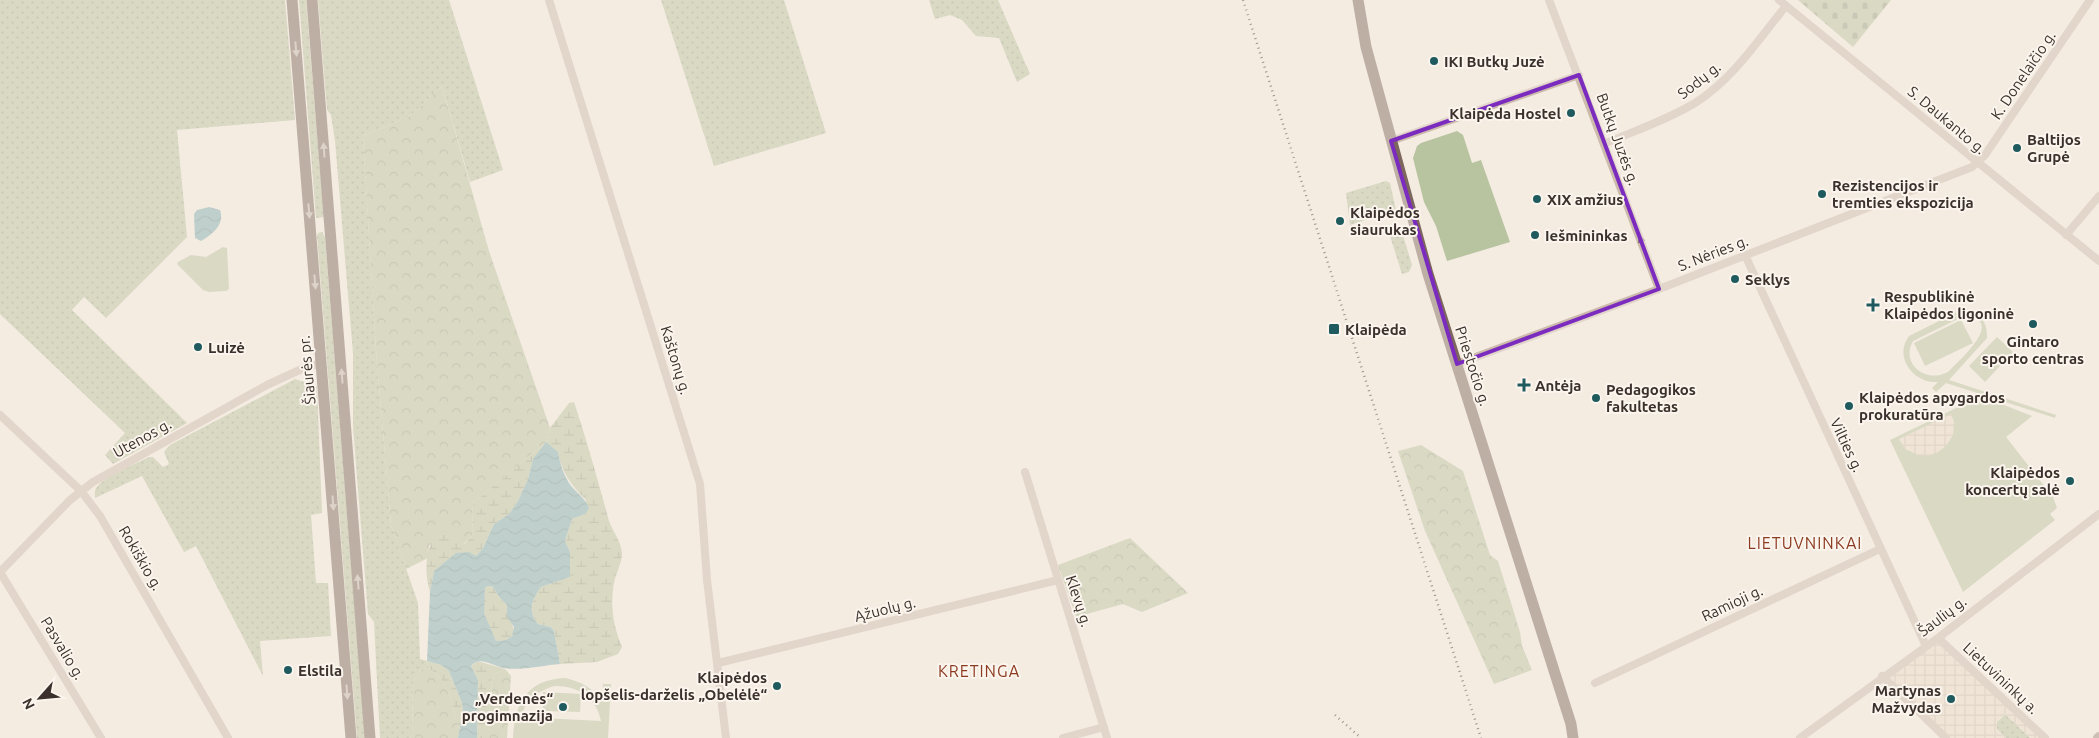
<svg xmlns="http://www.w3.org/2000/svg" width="2099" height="738" viewBox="0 0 2099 738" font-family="Ubuntu,sans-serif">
	<defs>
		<pattern id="grass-dots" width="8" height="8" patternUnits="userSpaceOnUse" patternTransform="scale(1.25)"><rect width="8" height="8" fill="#b8c4a0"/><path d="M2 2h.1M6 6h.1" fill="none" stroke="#97a083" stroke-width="1.8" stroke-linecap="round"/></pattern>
		<pattern id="forest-crowns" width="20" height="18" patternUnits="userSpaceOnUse" patternTransform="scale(1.25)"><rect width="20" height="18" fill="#b8c4a0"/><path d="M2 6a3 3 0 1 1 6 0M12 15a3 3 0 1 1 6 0" fill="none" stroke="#97a083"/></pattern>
		<pattern id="wetland-marsh" width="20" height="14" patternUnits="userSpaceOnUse" patternTransform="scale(1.25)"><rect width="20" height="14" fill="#b8c4a0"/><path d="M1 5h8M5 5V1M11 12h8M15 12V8" fill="none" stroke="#97a083"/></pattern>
		<pattern id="cemetery-stones" width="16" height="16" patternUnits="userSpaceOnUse" patternTransform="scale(1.25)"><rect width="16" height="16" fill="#b8c4a0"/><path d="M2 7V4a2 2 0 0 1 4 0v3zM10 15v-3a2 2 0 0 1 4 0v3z" fill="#97a083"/></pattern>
		<pattern id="plaza-grid" width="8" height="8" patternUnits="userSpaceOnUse" patternTransform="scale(1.25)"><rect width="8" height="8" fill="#ecdcc8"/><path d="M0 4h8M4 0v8" fill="none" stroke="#cbbdac"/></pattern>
		<pattern id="water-waves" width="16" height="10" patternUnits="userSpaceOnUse" patternTransform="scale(1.25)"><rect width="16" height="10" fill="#7fb0b2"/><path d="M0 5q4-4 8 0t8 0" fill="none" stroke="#699091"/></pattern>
	</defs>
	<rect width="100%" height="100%" fill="#f4ebe1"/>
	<path fill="url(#grass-dots)" d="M 0,0 L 285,0 L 295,120 L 177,130 L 187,237 L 106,318 L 84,297 L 72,310 L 187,423 L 113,464 L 105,455 L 125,433 L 0,314 Z
		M 299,0 L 306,0 L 324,217 L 316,218 Z
		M 318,0 L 449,0 L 503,170 L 470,182 L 442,86 L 410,116 L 363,136 L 376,350 L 391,525 L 418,603 L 420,659 L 427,661 L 428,668 L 420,670 L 413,682 L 412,738 L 380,738 L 374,622 L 368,614 L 353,427 L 353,353 L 335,141 L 331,115 L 327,110 Z
		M 661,0 L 784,0 L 826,133 L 714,166 Z
		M 929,0 L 998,0 L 1030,74 L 1017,82 L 999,38 L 976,36 L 962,20 L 950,15 L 935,19 Z
		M 1386,181 L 1390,183 L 1396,210 L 1350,225 L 1346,193 Z
		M 322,232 L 325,237 L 365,738 L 357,738 L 317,236 L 318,233 Z
		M 1402,232 L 1412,265 L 1409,272 L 1402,274 L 1390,236 Z
		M 311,378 L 317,387 L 322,513 L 311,515 L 316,583 L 328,583 L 331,636 L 260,641 L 263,676 L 196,546 L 184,552 L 142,476 L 95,498 C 95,495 94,490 97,487 C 104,477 137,463 149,457 L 153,457 L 163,467 L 169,464 L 164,452 L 170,445 L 295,379 L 304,382 Z
		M 2005,714 L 2031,738 L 2006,738 L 1997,729 L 1997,722 Z"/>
	<path fill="url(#forest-crowns)" d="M 442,86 L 489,251 L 550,428 L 546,442 L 473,503 L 472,536 L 463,544 L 454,537 L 429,545 L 428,558 L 406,569 L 391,525 L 376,350 L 363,136 L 410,116 Z
		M 1421,445 L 1463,471 L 1490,555 L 1498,561 L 1520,632 L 1522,646 L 1532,670 L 1494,684 L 1425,531 L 1398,451 Z
		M 1130,538 L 1188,593 L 1142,612 L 1123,604 L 1076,617 L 1058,565 Z
		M 428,668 C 451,682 452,707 460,731 L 458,738 L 412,738 L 413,682 L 420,670 Z
		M 505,669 L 511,676 L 507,738 L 489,738 C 489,723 488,708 491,694 C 493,688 490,682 493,675 Z"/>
	<path fill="url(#wetland-marsh)" d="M 574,402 C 587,441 598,481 609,521 C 613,532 621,541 622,553 C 622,563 616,573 614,583 C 610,605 613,626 622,647 L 618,654 L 597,662 L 560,664 L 554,631 L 551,627 L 538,624 C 527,610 532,600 541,587 L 570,577 L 570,552 L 565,541 L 572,519 L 585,514 L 586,500 C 571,485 562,473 558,452 L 533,459 L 528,479 L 518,501 L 509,514 L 494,524 L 483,548 L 476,556 L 434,571 L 430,592 C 424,572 425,550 437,533 L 450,531 L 454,537 L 464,544 L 472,536 L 473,503 L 546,442 L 550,428 L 569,403 Z
		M 488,586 L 492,586 L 500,598 L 507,605 C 506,617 517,626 512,636 L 506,640 L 496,641 L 483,613 L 485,588 Z
		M 427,661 L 441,665 L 449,671 L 462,703 L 463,712 L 460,731 C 452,707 451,682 428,668 Z
		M 477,661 L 505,669 L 493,675 C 490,682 493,688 491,694 C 488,708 489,723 489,738 L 477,738 L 478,680 L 471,666 Z"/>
	<path fill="url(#cemetery-stones)" d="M 1798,0 L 1891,0 L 1853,47 Z"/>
	<path fill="#b8c4a0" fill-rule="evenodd" d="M 1457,131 L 1463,135 L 1472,163 L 1481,160 L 1510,242 L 1447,261 L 1436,226 L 1424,202 L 1413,158 L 1417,146 L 1421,143 Z
		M 223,247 L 227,248 L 229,289 L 226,291 L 209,292 L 203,290 L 177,264 L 178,262 L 191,255 L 206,257 Z
		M 1959,311 C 1977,310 1988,319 1987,338 L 1949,380 L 2056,415 L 2055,418 L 1946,383 L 1936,392 L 1932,388 L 1938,382 C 1914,384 1893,357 1909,336 ZM 1964,316 C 2008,319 1958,361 1948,372 C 1926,384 1900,364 1913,341 Z
		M 1961,320 L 1973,343 L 1925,366 L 1914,343 Z
		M 1997,337 L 2013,352 L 1985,382 L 1969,366 Z
		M 1981,396 L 2032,416 L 2006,437 L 2053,497 L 2057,508 L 2050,514 L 2055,520 L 1963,592 L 1890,440 Z
		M 565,678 C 581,682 592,687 602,701 L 603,684 L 611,684 L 608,738 L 513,738 C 515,703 526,680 565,678 ZM 555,686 C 578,686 596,697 601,721 L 521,717 C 525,700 539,690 555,686 Z
		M 543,692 L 581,694 L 580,712 L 543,711 Z"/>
	<path fill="url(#plaza-grid)" d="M 1951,414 L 1954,422 L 1953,435 L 1946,446 L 1938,452 L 1928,456 L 1918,455 L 1905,449 L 1899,439 Z
		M 1938,638 L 2045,738 L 2030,738 L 2005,714 L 1997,722 L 1997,729 L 2006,738 L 1946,738 L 1882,676 Z"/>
	<path fill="url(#water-waves)" fill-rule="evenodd" d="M 209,207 L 220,210 C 225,224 213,234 201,241 L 195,238 L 194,214 L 197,210 Z
		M 546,442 L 558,452 C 560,463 563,473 569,483 C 575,492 585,497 589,508 L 585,514 L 572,519 L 565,541 L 570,552 L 570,577 L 541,587 C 532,600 527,610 538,624 L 551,627 L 554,631 L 560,664 C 544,665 520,671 504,668 C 493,666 479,655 471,666 L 478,680 L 477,738 L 458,738 L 463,712 L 462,703 L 449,671 L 441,665 L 427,661 L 430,592 L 434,571 L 456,553 L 469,552 L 476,556 L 483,548 L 494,524 L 509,514 L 518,501 L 528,479 L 533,459 ZM 488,586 L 492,586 L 500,598 L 507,605 L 507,617 L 514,627 L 512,636 L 506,640 L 496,641 L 484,613 L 485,588 Z"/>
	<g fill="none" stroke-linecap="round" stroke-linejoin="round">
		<path stroke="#cdbbac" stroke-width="8" d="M 549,0 L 700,484 L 707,580 L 726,738
			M 1549,0 L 1659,289
			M 1779,0 L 2099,261
			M 1391,141 L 1579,75
			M 1604,144 C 1634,131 1667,120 1695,103 C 1733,79 1758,40 1786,6
			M 2066,235 L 2099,196
			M 1745,255 L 1926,646
			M 1457,364 L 1659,289 L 1972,167 L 1985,155 L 2090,0
			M 0,415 L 81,491 L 100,516 L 228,738
			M 1025,472 L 1107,738
			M 0,572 L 70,500 L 93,482 L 267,385 L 306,367 L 322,363
			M 0,572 L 101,738
			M 1938,638 L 2045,738
			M 718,663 L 1058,580
			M 1882,676 L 1946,738
			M 1595,683 L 1880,549
			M 1063,738 L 1104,727
			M 1800,738 L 1938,638 L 2099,514"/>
		<path stroke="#a18a7d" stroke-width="10" d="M 2098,738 L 2099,737"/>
		<path stroke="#7d675c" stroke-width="11" d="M 292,0 L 351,738
			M 312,0 L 370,738
			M 1358,0 L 1366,47 L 1428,274 L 1571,724 L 1573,738"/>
		<path stroke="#3b302b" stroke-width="2.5" stroke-dasharray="1 4" stroke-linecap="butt" d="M 1243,0 L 1481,738
			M 1335,715 L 1361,738"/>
	</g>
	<defs><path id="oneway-solid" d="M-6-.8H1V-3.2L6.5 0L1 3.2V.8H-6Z" transform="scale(1.25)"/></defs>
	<g fill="#c2b5ac">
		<use href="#oneway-solid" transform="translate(296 49) rotate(85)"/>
		<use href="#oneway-solid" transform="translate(324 150) rotate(-94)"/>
		<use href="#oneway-solid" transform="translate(309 211) rotate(85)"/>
		<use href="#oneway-solid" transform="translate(315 282) rotate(85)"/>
		<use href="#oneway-solid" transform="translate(342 376) rotate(-94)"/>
		<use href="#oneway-solid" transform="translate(333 503) rotate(86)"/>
		<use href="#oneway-solid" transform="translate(358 582) rotate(-95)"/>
		<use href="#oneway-solid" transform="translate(347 692) rotate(86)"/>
	</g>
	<use fill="#7d6f65" href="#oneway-solid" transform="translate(1642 243) rotate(-110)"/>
	<path d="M0 0H2099V738H0ZM 1579,75 L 1659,289 L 1457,364 L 1391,141 Z" fill="#f4ebe1" fill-opacity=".55" fill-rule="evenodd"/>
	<path fill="none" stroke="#7b2cbf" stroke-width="4" stroke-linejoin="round" d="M 1579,75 L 1659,289 L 1457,364 L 1391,141 Z"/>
	<g fill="#1f5a5e" stroke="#fbf5ee" stroke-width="2">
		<circle cx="1434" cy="61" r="5"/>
		<circle cx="1571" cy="113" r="5"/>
		<circle cx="2017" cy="148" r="5"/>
		<circle cx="1822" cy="194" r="5"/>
		<circle cx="1537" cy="199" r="5"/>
		<circle cx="1340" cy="221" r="5"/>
		<circle cx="1535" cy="235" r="5"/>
		<circle cx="1735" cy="279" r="5"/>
		<path d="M1870.5 297.5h5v5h5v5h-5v5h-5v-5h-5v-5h5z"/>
		<circle cx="2033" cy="324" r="5"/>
		<rect x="1328" y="323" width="12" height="12" rx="2.5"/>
		<circle cx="198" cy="347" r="5"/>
		<path d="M1521.5 377.5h5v5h5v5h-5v5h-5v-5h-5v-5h5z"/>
		<circle cx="1596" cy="398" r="5"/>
		<circle cx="1849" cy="406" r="5"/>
		<circle cx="2070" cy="481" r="5"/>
		<circle cx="288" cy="670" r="5"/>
		<circle cx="777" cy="686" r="5"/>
		<circle cx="1951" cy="699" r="5"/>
		<circle cx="563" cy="707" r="5"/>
	</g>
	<g text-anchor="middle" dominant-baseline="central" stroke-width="4" stroke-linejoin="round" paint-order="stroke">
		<g font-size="15" font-weight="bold" fill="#3b302b" stroke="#fbf5ee" text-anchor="start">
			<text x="1444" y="61">IKI Butkų Juzė</text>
			<text x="1561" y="113" text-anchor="end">Klaipėda Hostel</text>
			<text x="2027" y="139">Baltijos<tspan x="2027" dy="17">Grupė</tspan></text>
			<text x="1832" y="185">Rezistencijos ir<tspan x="1832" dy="17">tremties ekspozicija</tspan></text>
			<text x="1547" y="199">XIX amžius</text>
			<text x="1350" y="212">Klaipėdos<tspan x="1350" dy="17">siaurukas</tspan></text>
			<text x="1545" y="235">Iešmininkas</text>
			<text x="1745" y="279">Seklys</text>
			<text x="1884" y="296">Respublikinė<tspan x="1884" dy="17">Klaipėdos ligoninė</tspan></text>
			<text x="1345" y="329">Klaipėda</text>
			<text x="2033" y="341" text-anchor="middle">Gintaro<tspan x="2033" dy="17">sporto centras</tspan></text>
			<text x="208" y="347">Luizė</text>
			<text x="1535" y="385">Antėja</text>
			<text x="1606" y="389">Pedagogikos<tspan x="1606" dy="17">fakultetas</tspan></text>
			<text x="1859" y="397">Klaipėdos apygardos<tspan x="1859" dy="17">prokuratūra</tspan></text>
			<text x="2060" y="472" text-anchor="end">Klaipėdos<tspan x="2060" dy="17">koncertų salė</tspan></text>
			<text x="298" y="670">Elstila</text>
			<text x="767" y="677" text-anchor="end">Klaipėdos<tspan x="767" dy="17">lopšelis-darželis „Obelėlė“</tspan></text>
			<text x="1941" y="690" text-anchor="end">Martynas<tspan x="1941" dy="17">Mažvydas</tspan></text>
			<text x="553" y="698" text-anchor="end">„Verdenės“<tspan x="553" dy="17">progimnazija</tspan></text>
		</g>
		<g font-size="15" fill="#3b302b" stroke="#fbf5ee">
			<text transform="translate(2023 75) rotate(-56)">K. Donelaičio g.</text>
			<text transform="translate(1699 80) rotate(-38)">Sodų g.</text>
			<text transform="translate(1947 120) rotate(40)">S. Daukanto g.</text>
			<text transform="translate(1618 139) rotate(70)">Butkų Juzės g.</text>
			<text transform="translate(1713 253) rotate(-21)">S. Nėries g.</text>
			<text transform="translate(676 360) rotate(73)">Kaštonų g.</text>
			<text transform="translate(1473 366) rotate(72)">Priestočio g.</text>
			<text transform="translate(307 370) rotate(-95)">Šiaurės pr.</text>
			<text transform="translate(142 438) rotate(-29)">Utenos g.</text>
			<text transform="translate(1847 445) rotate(65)">Vilties g.</text>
			<text transform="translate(141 558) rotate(60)">Rokiškio g.</text>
			<text transform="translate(1079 601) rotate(72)">Klevų g.</text>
			<text transform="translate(1732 603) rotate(-25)">Ramioji g.</text>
			<text transform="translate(885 609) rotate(-14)">Ąžuolų g.</text>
			<text transform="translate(1942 616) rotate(-37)">Šaulių g.</text>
			<text transform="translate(63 648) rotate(59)">Pasvalio g.</text>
			<text transform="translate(2001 678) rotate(43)">Lietuvininkų a.</text>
		</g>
		<g font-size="16" letter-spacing="1" fill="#8c3b22" stroke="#fbf5ee">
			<text x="1805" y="543">LIETUVNINKAI</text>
			<text x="979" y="671">KRETINGA</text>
		</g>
	</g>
	<g transform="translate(40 698) rotate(243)" stroke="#fbf5ee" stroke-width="4" paint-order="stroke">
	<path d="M0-4L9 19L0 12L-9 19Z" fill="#3b302b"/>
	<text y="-8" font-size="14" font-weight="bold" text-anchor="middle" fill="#3b302b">N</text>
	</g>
</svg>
